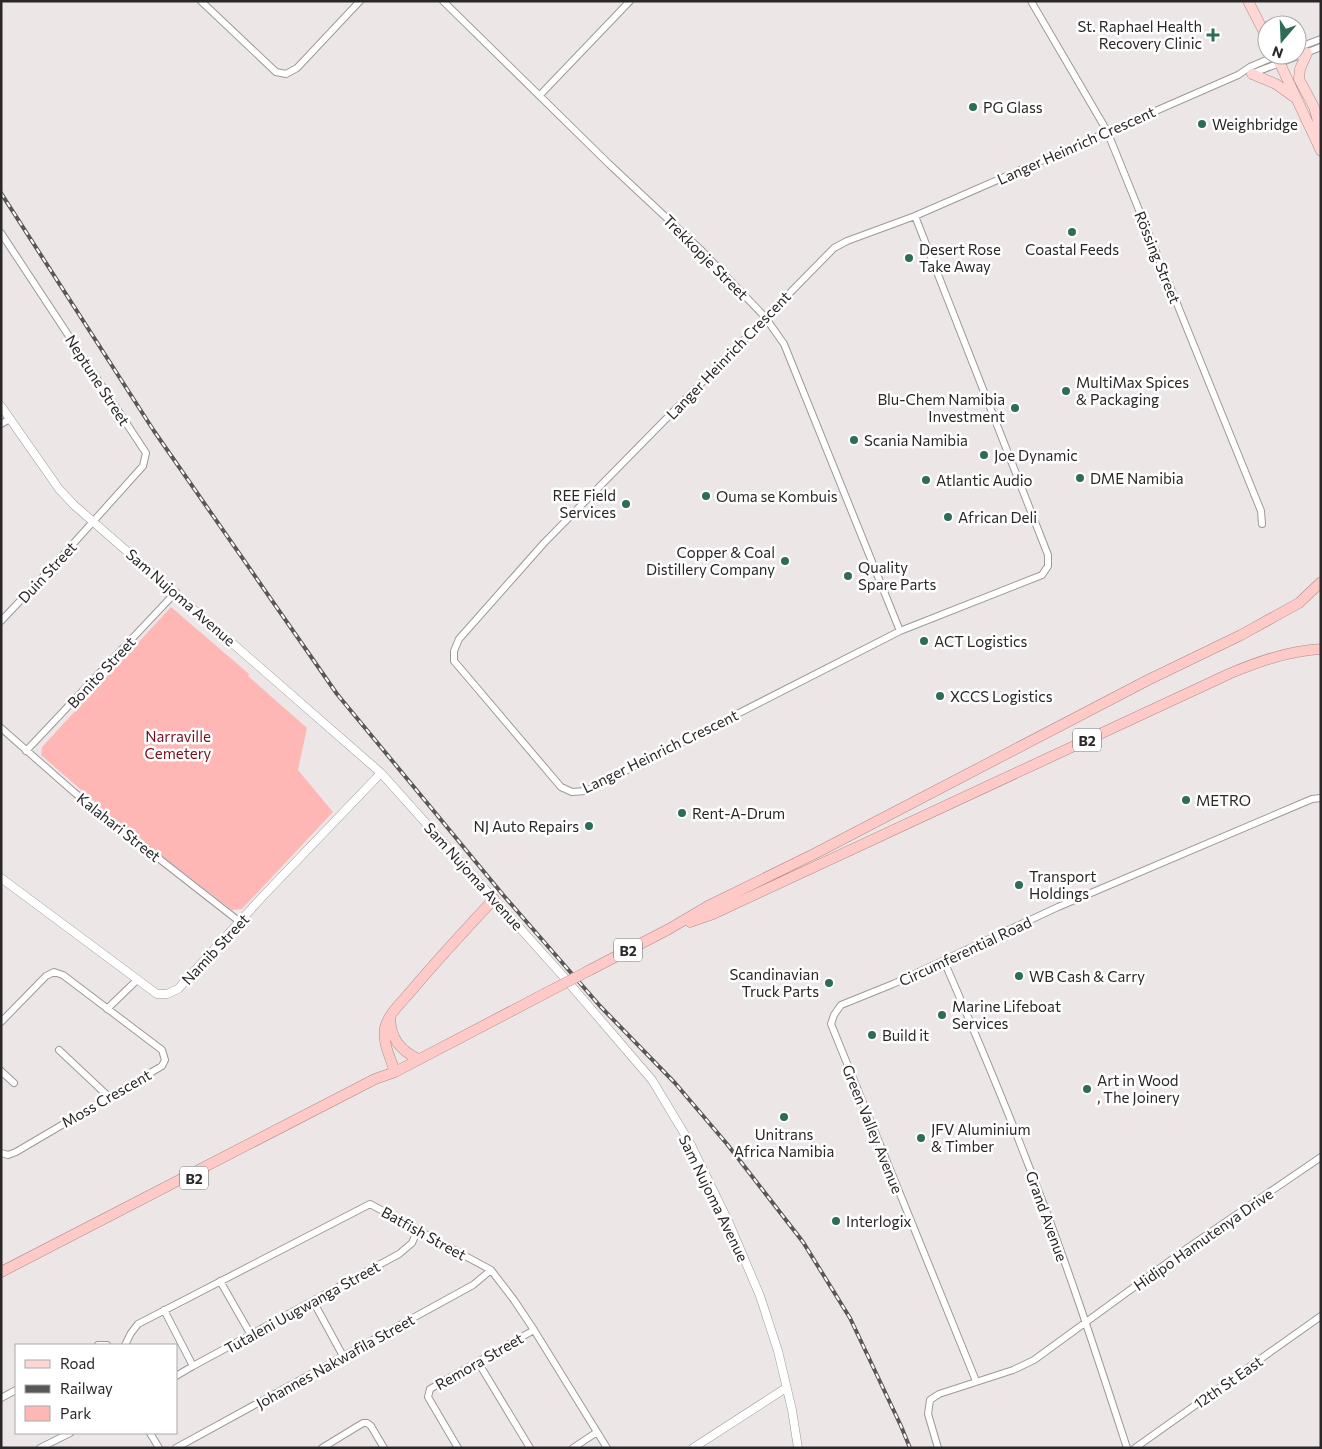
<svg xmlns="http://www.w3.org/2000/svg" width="1322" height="1449" viewBox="0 0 1322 1449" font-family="Commissioner,sans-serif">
	<rect width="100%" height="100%" fill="#ece7e6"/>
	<path fill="#feb7b4" d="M 171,607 L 249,674 L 248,676 L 307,728 L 298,770 L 333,812 L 242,909 L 232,910 L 118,822 L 41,755 L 42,747 Z"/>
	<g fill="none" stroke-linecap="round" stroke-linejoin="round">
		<g stroke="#9e9999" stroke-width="8">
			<path id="minor" d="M 201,1 L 276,72 L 286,74 L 297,68 L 360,1
				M 443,1 L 609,164 L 702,251 L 765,317 L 784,344 L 900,631
				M 1031,1 L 1107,131 L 1261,511 L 1262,524
				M 1297,48 L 1321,39
				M 1251,74 L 1321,47
				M 540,95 L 630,1
				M 915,216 L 1048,555 L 1048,566 L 1042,575 L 900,631 L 586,791 L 572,792 L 561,787 L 454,661 L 454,651 L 459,639 L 544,543 L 834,248 L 847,241 L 915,216 L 1238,75 L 1250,67 L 1278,55
				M 1,233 L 146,453 L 143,466 L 55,564 L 1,621
				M 1,424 L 10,419
				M 1,728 L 75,793 L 240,922
				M 26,751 L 176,592
				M 944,961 C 973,1028 1002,1096 1028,1164 C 1065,1257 1096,1353 1127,1448
				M 107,1009 L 137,980
				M 1,1022 L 46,976 L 54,972 L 63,975 L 162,1050 L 165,1060 L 162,1066 L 16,1152 L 8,1155 L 1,1153
				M 59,1050 L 109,1097
				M 1,1071 L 14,1083
				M 220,1281 L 251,1335
				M 313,1301 L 343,1356
				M 164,1310 L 193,1366
				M 98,1345 L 107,1345
				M 125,1345 L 131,1333 L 138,1324 L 370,1204 L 491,1270 L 514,1300 L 534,1330 L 607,1448
				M 478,1362 L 530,1448
				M 176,1376 L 193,1366 L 399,1254 L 412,1243 L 418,1229
				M 976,1381 L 831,1024 L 834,1015 L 841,1005 L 893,984 L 1058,907 L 1312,799 L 1321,798
				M 1,1398 L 16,1390
				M 150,1433 L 159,1448
				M 40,1448 L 70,1433
				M 176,1448 L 473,1285 L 491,1270
				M 322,1448 L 363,1423 L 367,1423 L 371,1426 L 384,1448
				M 458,1448 L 428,1397 L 430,1389 L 534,1330
				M 573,1448 L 597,1432
				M 938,1448 L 928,1414 L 930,1400 L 939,1394 L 1013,1370 L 1034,1360 L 1189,1247 L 1321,1157
				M 1135,1448 L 1321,1316"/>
		</g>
		<g stroke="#9e9999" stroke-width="9">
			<path id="tertiary" d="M 1,406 L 59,489 L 74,505 L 381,773 L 562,975 L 652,1080 L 690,1143 L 729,1223 L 760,1296 L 778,1351 L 792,1410 L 798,1448
				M 1,878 L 157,994 L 167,994 L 178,989 L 264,895 L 381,773
				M 693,1448 L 786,1388"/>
		</g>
		<g stroke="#b38886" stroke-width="11">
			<path id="primary" d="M 1248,1 L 1267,38
				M 1307,53 L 1300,69 L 1299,79 L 1314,107 L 1318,121 L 1316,138
				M 1276,55 L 1321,151
				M 1252,74 L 1276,84 L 1294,97"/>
		</g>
		<g stroke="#b38886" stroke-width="11">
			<path id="trunk" d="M 690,922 L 713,914 L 1231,673 C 1260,661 1289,651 1321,649
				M 588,971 L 669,929 L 708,906 L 816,853 L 1148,680 L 1241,635 L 1299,603 L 1321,582
				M 390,1018 C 391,1039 400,1050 418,1059
				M 395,1072 C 391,1059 382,1042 385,1028 C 388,1014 403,1001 412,990 C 438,959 466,929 494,899
				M 1,1272 L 375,1079 L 395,1072 L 544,994"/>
		</g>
		<use href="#minor" stroke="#fff" stroke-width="6"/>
		<use href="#tertiary" stroke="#fff" stroke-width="8"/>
		<use href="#primary" stroke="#fed7d5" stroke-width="10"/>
		<use href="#trunk" stroke="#fecac7" stroke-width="10"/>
		<g stroke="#595656" stroke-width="4">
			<path id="rail" d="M 1,193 L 154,431 L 337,694 L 504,896 L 600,1006 L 675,1083 L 727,1144 L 803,1242 L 850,1318 L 901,1426 L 910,1448"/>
		</g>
		<use href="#rail" stroke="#fff" stroke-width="2" stroke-dasharray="5.5" stroke-linecap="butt"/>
		<g stroke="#b38886" stroke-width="11" stroke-linecap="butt">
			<path id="trunk-bridge" d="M 544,994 L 588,971"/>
		</g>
		<use href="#trunk-bridge" stroke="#fecac7" stroke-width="10"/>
	</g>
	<g fill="#2c6c59" stroke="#fff" stroke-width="2">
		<path d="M1210.5 27.5h5v5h5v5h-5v5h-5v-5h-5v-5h5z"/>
		<circle cx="973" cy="107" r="5"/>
		<circle cx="1202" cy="124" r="5"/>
		<circle cx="1072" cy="232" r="5"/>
		<circle cx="909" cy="258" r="5"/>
		<circle cx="1066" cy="391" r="5"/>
		<circle cx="1015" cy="408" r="5"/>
		<circle cx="854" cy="440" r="5"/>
		<circle cx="984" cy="455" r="5"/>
		<circle cx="1080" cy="478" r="5"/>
		<circle cx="926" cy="480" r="5"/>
		<circle cx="706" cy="496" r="5"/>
		<circle cx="626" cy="504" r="5"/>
		<circle cx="948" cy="517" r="5"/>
		<circle cx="785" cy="561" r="5"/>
		<circle cx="848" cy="576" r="5"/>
		<circle cx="924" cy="641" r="5"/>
		<circle cx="940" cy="696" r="5"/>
		<circle cx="1186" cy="800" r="5"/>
		<circle cx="682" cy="813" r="5"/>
		<circle cx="589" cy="826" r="5"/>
		<circle cx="1019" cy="885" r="5"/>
		<circle cx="1019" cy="976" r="5"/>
		<circle cx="829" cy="983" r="5"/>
		<circle cx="942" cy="1015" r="5"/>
		<circle cx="872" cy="1035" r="5"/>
		<circle cx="1087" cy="1089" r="5"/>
		<circle cx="784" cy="1117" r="5"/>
		<circle cx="921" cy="1138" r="5"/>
		<circle cx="836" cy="1221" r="5"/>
	</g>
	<g text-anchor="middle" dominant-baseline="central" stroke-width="5" stroke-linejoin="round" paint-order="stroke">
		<g fill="#fff" stroke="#696868" stroke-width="1">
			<rect x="1073" y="728.5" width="28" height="23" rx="4"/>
			<rect x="614" y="938.5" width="28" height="23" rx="4"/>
			<rect x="180" y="1166.5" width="28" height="23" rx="4"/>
		</g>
		<g font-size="14" font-weight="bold" fill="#292727">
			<text x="1087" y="740">B2</text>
			<text x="628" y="950">B2</text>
			<text x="194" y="1178">B2</text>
		</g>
		<g font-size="15" fill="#292727" stroke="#fff" text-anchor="start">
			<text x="1202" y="26" text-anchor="end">St. Raphael Health<tspan x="1202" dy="17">Recovery Clinic</tspan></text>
			<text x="983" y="107">PG Glass</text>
			<text x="1212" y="124">Weighbridge</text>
			<text x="919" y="249">Desert Rose<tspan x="919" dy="17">Take Away</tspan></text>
			<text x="1072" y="249" text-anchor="middle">Coastal Feeds</text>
			<text x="1076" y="382">MultiMax Spices<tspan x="1076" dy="17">&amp; Packaging</tspan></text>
			<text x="1005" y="399" text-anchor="end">Blu-Chem Namibia<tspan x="1005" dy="17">Investment</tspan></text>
			<text x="864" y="440">Scania Namibia</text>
			<text x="994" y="455">Joe Dynamic</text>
			<text x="1090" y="478">DME Namibia</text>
			<text x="936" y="480">Atlantic Audio</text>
			<text x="616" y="495" text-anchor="end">REE Field<tspan x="616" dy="17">Services</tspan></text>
			<text x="716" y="496">Ouma se Kombuis</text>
			<text x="958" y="517">African Deli</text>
			<text x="775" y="552" text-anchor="end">Copper &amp; Coal<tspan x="775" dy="17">Distillery Company</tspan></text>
			<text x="858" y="567">Quality<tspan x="858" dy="17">Spare Parts</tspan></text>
			<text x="934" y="641">ACT Logistics</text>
			<text x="950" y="696">XCCS Logistics</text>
			<text x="1196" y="800">METRO</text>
			<text x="692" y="813">Rent-A-Drum</text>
			<text x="579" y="826" text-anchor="end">NJ Auto Repairs</text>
			<text x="1029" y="876">Transport<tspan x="1029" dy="17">Holdings</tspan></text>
			<text x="819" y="974" text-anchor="end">Scandinavian<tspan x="819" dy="17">Truck Parts</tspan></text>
			<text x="1029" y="976">WB Cash &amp; Carry</text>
			<text x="952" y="1006">Marine Lifeboat<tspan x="952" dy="17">Services</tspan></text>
			<text x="882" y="1035">Build it</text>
			<text x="1097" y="1080">Art in Wood<tspan x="1097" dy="17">, The Joinery</tspan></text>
			<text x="931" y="1129">JFV Aluminium<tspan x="931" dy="17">&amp; Timber</tspan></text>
			<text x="784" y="1134" text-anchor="middle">Unitrans<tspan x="784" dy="17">Africa Namibia</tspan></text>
			<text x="846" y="1221">Interlogix</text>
		</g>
		<g font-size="15" fill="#292727" stroke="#fff">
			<text transform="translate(1076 145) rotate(-24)">Langer Heinrich Crescent</text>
			<text transform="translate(706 257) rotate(45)">Trekkopje Street</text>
			<text transform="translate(1158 257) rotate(68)">Rössing Street</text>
			<text transform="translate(728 355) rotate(-46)">Langer Heinrich Crescent</text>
			<text transform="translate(98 380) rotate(57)">Neptune Street</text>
			<text transform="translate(47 572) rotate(-47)">Duin Street</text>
			<text transform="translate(181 597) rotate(41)">Sam Nujoma Avenue</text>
			<text transform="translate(101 672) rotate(-47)">Bonito Street</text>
			<text transform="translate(660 751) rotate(-26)">Langer Heinrich Crescent</text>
			<text transform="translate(119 827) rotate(38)">Kalahari Street</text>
			<text transform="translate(474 876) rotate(48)">Sam Nujoma Avenue</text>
			<text transform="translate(215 949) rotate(-47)">Namib Street</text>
			<text transform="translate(965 951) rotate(-25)">Circumferential Road</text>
			<text transform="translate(106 1098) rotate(-30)">Moss Crescent</text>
			<text transform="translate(873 1129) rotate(68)">Green Valley Avenue</text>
			<text transform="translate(714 1198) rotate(64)">Sam Nujoma Avenue</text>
			<text transform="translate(1047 1216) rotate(70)">Grand Avenue</text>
			<text transform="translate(424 1233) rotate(29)">Batfish Street</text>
			<text transform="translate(1203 1239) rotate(-35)">Hidipo Hamutenya Drive</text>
			<text transform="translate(302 1307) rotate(-29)">Tutaleni Uugwanga Street</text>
			<text transform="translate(335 1361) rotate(-29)">Johannes Nakwafila Street</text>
			<text transform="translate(479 1361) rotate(-30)">Remora Street</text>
			<text transform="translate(1228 1382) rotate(-35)">12th St East</text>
		</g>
		<g font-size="15" fill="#77101d" stroke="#fff">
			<text x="178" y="736">Narraville<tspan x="178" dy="17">Cemetery</tspan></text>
		</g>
	</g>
	<rect width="1322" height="1449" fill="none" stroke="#292727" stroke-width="5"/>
	<rect x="15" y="1344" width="162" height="90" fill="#ffffff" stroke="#a9a9a9"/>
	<rect x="25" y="1360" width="25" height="8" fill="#fed7d5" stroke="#a9a9a9"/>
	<text x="60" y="1369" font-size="15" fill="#292727">Road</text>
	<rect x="25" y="1385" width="25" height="8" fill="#595656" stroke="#a9a9a9"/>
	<text x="60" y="1394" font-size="15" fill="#292727">Railway</text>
	<rect x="25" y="1406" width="25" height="15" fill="#feb7b4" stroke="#a9a9a9"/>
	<text x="60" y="1419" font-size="15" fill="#292727">Park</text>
	<g transform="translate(1282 40) rotate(199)"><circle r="24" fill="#ffffff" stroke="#a9a9a9"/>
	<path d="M0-4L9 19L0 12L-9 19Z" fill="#2c6c59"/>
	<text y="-8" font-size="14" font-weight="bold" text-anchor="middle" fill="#292727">N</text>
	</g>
</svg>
